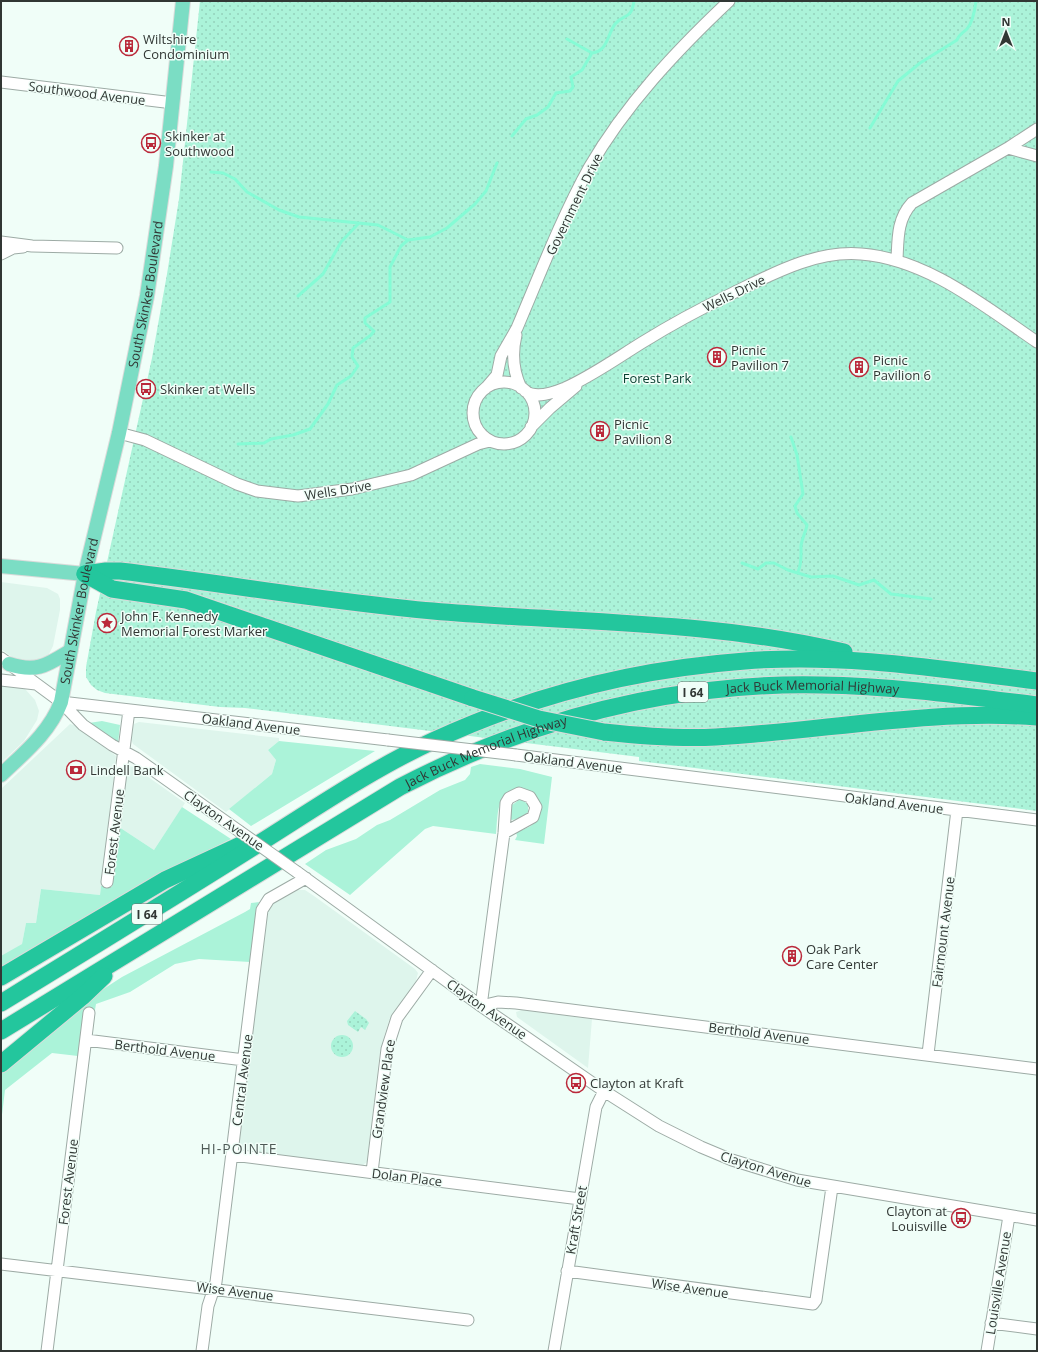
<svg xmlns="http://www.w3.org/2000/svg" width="1038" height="1352" viewBox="0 0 1038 1352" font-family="'Open Sans',sans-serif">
	<defs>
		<pattern id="park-dots" width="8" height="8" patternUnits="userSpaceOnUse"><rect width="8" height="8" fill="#abf3d9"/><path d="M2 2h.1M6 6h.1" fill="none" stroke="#94d1bb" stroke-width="1.8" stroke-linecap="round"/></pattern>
	</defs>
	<rect width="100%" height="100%" fill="#f0fef8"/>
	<path fill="#def5ec" d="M 1,582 L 47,588 L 58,594 L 60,599 L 60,610 L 53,646 L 46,660 L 19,662 L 1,649 Z
		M 1,684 L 25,689 L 35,700 L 39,711 L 37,720 L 24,741 L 1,763 Z
		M 139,722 L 279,738 L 279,741 L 268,750 L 276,760 L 272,774 L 226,812 L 133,744 L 131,739 L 133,727 L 134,724 Z
		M 70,724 L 77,726 L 116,756 L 100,895 L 41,889 L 36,923 L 26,923 L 22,944 L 3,957 L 1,954 L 1,789 Z
		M 129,766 L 134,767 L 185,803 L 154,850 L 119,827 L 127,767 Z
		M 298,890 L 305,890 L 314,896 L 415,969 L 418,973 L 416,981 L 389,1021 L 384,1036 L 379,1058 L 367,1162 L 363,1165 L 243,1151 L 239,1147 L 268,911 L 272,904 Z
		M 522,1010 L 592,1019 L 588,1068 L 517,1017 L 516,1012 Z"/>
	<path fill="#abf3d9" d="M 102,721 L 120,725 L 118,743 L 89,723 Z
		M 279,741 L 375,751 L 251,826 L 229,809 L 272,774 L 276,760 L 268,750 Z
		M 480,764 L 520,769 L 552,777 L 544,844 L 515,840 L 517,836 L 516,832 C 521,830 529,828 533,824 C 558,801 516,770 501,801 C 497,809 497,824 496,834 L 433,826 L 425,829 L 350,895 L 305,864 L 326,850 L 356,839 L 377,825 L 390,820 L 440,790 L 465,780 L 470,774 L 471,767 Z
		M 520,799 L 528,804 L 528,812 L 521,818 L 512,820 L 510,819 L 511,806 Z
		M 182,807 L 231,839 L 139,885 L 1,968 L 1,956 L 22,944 L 26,923 L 36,923 L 41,889 L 100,895 L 101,886 L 112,887 L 119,827 L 154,850 Z
		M 259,902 L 256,910 L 250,962 L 199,959 L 175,964 L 130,992 L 96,1004 L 95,1010 L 85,1010 L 78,1056 L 52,1053 L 5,1090 L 1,1123 L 1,1074 L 80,1007 L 102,990 L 122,977 L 245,912 L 250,909 L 251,903 Z"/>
	<path fill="url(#park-dots)" d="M 200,1 L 1037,1 L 1037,811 L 639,761 L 639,757 L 245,708 L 220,707 L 105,693 L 97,690 L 91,685 L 86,677 L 86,667 L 96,612 L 152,358 L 167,274 L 179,199 Z
		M 355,1011 L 366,1019 L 369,1023 L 365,1030 L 361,1027 L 358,1032 L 348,1025 L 347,1021 Z
		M331 1046a11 11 0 1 1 22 0a11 11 0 1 1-22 0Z"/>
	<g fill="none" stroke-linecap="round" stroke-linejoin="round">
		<path stroke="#85fbd5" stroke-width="3" d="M 567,39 L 592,53
			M 870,128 L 898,81 L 920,63 L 957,40 C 959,34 963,33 967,29 C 973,22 975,9 976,1
			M 512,136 L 526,119 L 537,115 L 548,107 L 556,93 L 570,91 L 573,87 L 571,77 L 582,70 L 592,53 C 608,51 607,35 615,24 C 624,13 631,21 634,1
			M 211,172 L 223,173 L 235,179 L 247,192 L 279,210 L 299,217 L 378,225 L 408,240
			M 298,296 L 323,274 L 341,242 L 358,224
			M 791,437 L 797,455 L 803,494 L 795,506 L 797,513 L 807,525 C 806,532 801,540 801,547 C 801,556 802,562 798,572
			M 238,444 L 264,443 L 271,439 L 293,435 L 310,429 L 328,404 L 337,385 L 351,376 L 358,366 L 352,357 L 353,348 L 371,335 L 374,331 L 365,323 L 365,318 L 390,302 L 390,267 L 401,246 L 408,240 L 430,237 L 447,228 L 475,204 L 486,191 L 497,163
			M 742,563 L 758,569 L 766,563 L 774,563 L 788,570 L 811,577 L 833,576 L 859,585 L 874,580 L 891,594 L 931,599"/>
		<g stroke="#9daba5" stroke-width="13">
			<path id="minor" d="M 1,82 L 173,103
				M 1037,129 L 1008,148 L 1037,156
				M 1,242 L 32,246 L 117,248
				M 1,254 L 13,248 L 23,247
				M 897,260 C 898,239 897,219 912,203 L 1008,148
				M 516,335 C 512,352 513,371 521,388
				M473 413a31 31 0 1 1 62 0a31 31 0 1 1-62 0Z
				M 485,389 L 497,375 L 501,356 L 517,328 C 540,274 561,219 589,168 C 625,105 677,50 729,1
				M 525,391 C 536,399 553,393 565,388 C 592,376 617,358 643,342 C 672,324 702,308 733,293 C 772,274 816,250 861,254 C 927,259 984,306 1037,342
				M 531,427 L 550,408 L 576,386
				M 119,433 L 145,440 L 237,484 L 257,491 L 298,496 L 352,489 L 411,475 L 478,444 L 490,441
				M 1,658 L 61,702 L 83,725 L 112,745 L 136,758 L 239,831
				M 1,680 L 36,684
				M 61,702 L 388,740
				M 516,755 L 1037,820
				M 504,833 L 533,817 L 536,807 L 530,797 L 519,793 L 509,798 L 506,803 L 504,833 L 481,1006 L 498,1002 L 516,1003 L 1037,1069
				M 297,872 L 481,1006 L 604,1091 L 659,1126 L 701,1147 L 732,1160 L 797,1180 L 1037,1220
				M 107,882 L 129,710
				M 86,1040 L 244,1060
				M 928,1054 L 957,810
				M 233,1155 L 580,1199
				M 372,1172 L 387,1049 L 397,1018 L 432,970
				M 1,1264 L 468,1320
				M 567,1271 L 813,1304 L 816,1300 L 832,1187
				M 991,1323 L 1037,1329
				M 47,1351 L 89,1013
				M 202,1351 L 208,1306 L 216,1282 L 262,910 L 269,899 L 306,878
				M 554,1351 L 596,1107 L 604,1091
				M 987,1351 L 1009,1216"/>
		</g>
		<g stroke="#dadbda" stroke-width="16">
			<g id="major">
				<path d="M 1,566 L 85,574"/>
				<path d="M 9,664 C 37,673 47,665 70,651"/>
				<path id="s1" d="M 1,775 C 24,753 50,732 61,702 L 85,574 L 119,433 L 147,296 L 166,166 L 183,1"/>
			</g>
		</g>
		<g stroke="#dadbda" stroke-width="19">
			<g id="highway">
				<path d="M 85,574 L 106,571 L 120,571 C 224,583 328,602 433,611 C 569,623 710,620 844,652"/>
				<path d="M 85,574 L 112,589 L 186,600 L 473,698"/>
				<path d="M 604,732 C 641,736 679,739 716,737 C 823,731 930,709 1037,717"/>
				<path d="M 1,977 L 165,880 L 245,843"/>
				<path d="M 1,1003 C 86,951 171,899 255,846 C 314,809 372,769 435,740 C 532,695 638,669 745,661 C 843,653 940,669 1037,681"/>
				<path id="s2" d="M 1,1031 L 400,787 C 531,719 673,682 821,685 C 893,686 965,696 1037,705"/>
				<path d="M 1,1064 L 82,997 L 104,976"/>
			</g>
		</g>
		<use href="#minor" stroke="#fff" stroke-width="11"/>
		<use href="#major" stroke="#7bddc4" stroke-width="14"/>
		<use href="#highway" stroke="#23c69d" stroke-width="17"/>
		<g stroke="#9daba5" stroke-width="13" stroke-linecap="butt">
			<path id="minor-bridge" d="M 388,740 L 516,755
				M 239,831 L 297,872"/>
		</g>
		<g stroke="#dadbda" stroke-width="19" stroke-linecap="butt">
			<path id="highway-bridge" d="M 473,698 L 539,719 L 604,732"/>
		</g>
		<use href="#minor-bridge" stroke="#fff" stroke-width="11"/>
		<use href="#highway-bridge" stroke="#23c69d" stroke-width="17"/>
	</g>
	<defs>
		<g id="building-ring" transform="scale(1)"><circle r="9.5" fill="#f0fef8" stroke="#ba293a" stroke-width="1.5"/><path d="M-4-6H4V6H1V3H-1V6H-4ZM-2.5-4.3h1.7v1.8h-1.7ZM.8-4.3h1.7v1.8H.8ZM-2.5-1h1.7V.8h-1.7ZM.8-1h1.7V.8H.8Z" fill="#ba293a"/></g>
		<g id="bus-ring" transform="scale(1)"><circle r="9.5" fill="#f0fef8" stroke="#ba293a" stroke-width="1.5"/><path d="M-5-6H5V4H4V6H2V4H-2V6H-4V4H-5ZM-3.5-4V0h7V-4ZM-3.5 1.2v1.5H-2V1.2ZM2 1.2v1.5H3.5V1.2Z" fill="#ba293a"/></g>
		<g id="sight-ring" transform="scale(1)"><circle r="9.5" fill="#f0fef8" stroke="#ba293a" stroke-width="1.5"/><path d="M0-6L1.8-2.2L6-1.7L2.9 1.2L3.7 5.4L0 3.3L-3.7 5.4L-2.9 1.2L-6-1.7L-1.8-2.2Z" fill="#ba293a"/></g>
		<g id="bank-ring" transform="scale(1)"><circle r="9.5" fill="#f0fef8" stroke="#ba293a" stroke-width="1.5"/><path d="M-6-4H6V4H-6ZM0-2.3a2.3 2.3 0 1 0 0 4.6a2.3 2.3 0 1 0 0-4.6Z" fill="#ba293a"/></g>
	</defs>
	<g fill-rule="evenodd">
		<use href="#building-ring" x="129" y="46"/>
		<use href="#bus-ring" x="151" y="143"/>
		<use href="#building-ring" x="717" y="357"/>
		<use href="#building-ring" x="859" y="367"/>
		<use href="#bus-ring" x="146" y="389"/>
		<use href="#building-ring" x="600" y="431"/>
		<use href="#sight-ring" x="107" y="623"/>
		<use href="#bank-ring" x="76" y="770"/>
		<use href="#building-ring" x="792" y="956"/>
		<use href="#bus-ring" x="576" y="1083"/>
		<use href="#bus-ring" x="961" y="1218"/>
	</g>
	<g text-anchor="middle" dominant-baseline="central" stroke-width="3" stroke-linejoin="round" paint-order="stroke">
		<g fill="#f0fef8" stroke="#6a736f" stroke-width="1">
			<rect x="678" y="682" width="30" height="20" rx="3"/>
			<rect x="132" y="904" width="30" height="20" rx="3"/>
		</g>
		<g font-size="12" font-weight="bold" fill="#313734">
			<text x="693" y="692">I 64</text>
			<text x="147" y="914">I 64</text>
		</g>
		<g font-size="13" fill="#313734" stroke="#f0fef8" text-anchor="start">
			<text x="143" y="39">Wiltshire<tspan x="143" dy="15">Condominium</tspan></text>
			<text x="165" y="136">Skinker at<tspan x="165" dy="15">Southwood</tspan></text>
			<text x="731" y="350">Picnic<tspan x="731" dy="15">Pavilion 7</tspan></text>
			<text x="873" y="360">Picnic<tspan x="873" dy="15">Pavilion 6</tspan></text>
			<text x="160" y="389">Skinker at Wells</text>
			<text x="614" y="424">Picnic<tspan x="614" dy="15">Pavilion 8</tspan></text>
			<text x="121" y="616">John F. Kennedy<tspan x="121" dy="15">Memorial Forest Marker</tspan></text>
			<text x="90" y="770">Lindell Bank</text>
			<text x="806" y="949">Oak Park<tspan x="806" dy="15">Care Center</tspan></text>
			<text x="590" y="1083">Clayton at Kraft</text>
			<text x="947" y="1211" text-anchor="end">Clayton at<tspan x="947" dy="15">Louisville</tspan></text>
		</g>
		<g font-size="13" fill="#313734" stroke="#f0fef8">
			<text transform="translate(87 93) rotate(7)">Southwood Avenue</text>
			<text transform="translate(574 204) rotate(-64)">Government Drive</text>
			<text transform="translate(734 293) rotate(-26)">Wells Drive</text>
			<text stroke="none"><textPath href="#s1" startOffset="512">South Skinker Boulevard</textPath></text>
			<text transform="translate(338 490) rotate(-9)">Wells Drive</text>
			<text stroke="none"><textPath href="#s1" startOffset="188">South Skinker Boulevard</textPath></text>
			<text stroke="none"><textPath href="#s2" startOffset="897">Jack Buck Memorial Highway</textPath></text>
			<text transform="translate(251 724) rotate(7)">Oakland Avenue</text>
			<text stroke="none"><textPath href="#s2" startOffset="561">Jack Buck Memorial Highway</textPath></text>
			<text transform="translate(573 762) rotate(7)">Oakland Avenue</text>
			<text transform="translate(894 803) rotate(7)">Oakland Avenue</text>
			<text transform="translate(224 820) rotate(35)">Clayton Avenue</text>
			<text transform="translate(114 832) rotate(-83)">Forest Avenue</text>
			<text transform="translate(943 932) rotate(-83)">Fairmount Avenue</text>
			<text transform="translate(487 1009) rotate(35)">Clayton Avenue</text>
			<text transform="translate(759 1033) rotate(7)">Berthold Avenue</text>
			<text transform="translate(165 1050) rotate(7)">Berthold Avenue</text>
			<text transform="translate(242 1080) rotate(-83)">Central Avenue</text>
			<text transform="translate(383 1089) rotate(-82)">Grandview Place</text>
			<text transform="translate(766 1169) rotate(17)">Clayton Avenue</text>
			<text transform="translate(407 1177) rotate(7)">Dolan Place</text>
			<text transform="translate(68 1182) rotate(-83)">Forest Avenue</text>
			<text transform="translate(576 1220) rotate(-80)">Kraft Street</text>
			<text transform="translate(998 1283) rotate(-81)">Louisville Avenue</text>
			<text transform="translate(690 1288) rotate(8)">Wise Avenue</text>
			<text transform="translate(235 1291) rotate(7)">Wise Avenue</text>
		</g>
		<g font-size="13" fill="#094031" stroke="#f0fef8">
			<text x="657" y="378">Forest Park</text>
		</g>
		<g font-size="14" letter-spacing="1" fill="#4e5a56" stroke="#f0fef8">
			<text x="239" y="1148">HI-POINTE</text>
		</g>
	</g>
	<rect width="1038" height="1352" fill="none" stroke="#313734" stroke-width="4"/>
	<g transform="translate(1006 32)" stroke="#f0fef8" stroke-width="3" paint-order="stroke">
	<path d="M0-3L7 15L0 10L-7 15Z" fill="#313734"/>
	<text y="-6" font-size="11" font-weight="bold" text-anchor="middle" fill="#313734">N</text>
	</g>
</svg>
